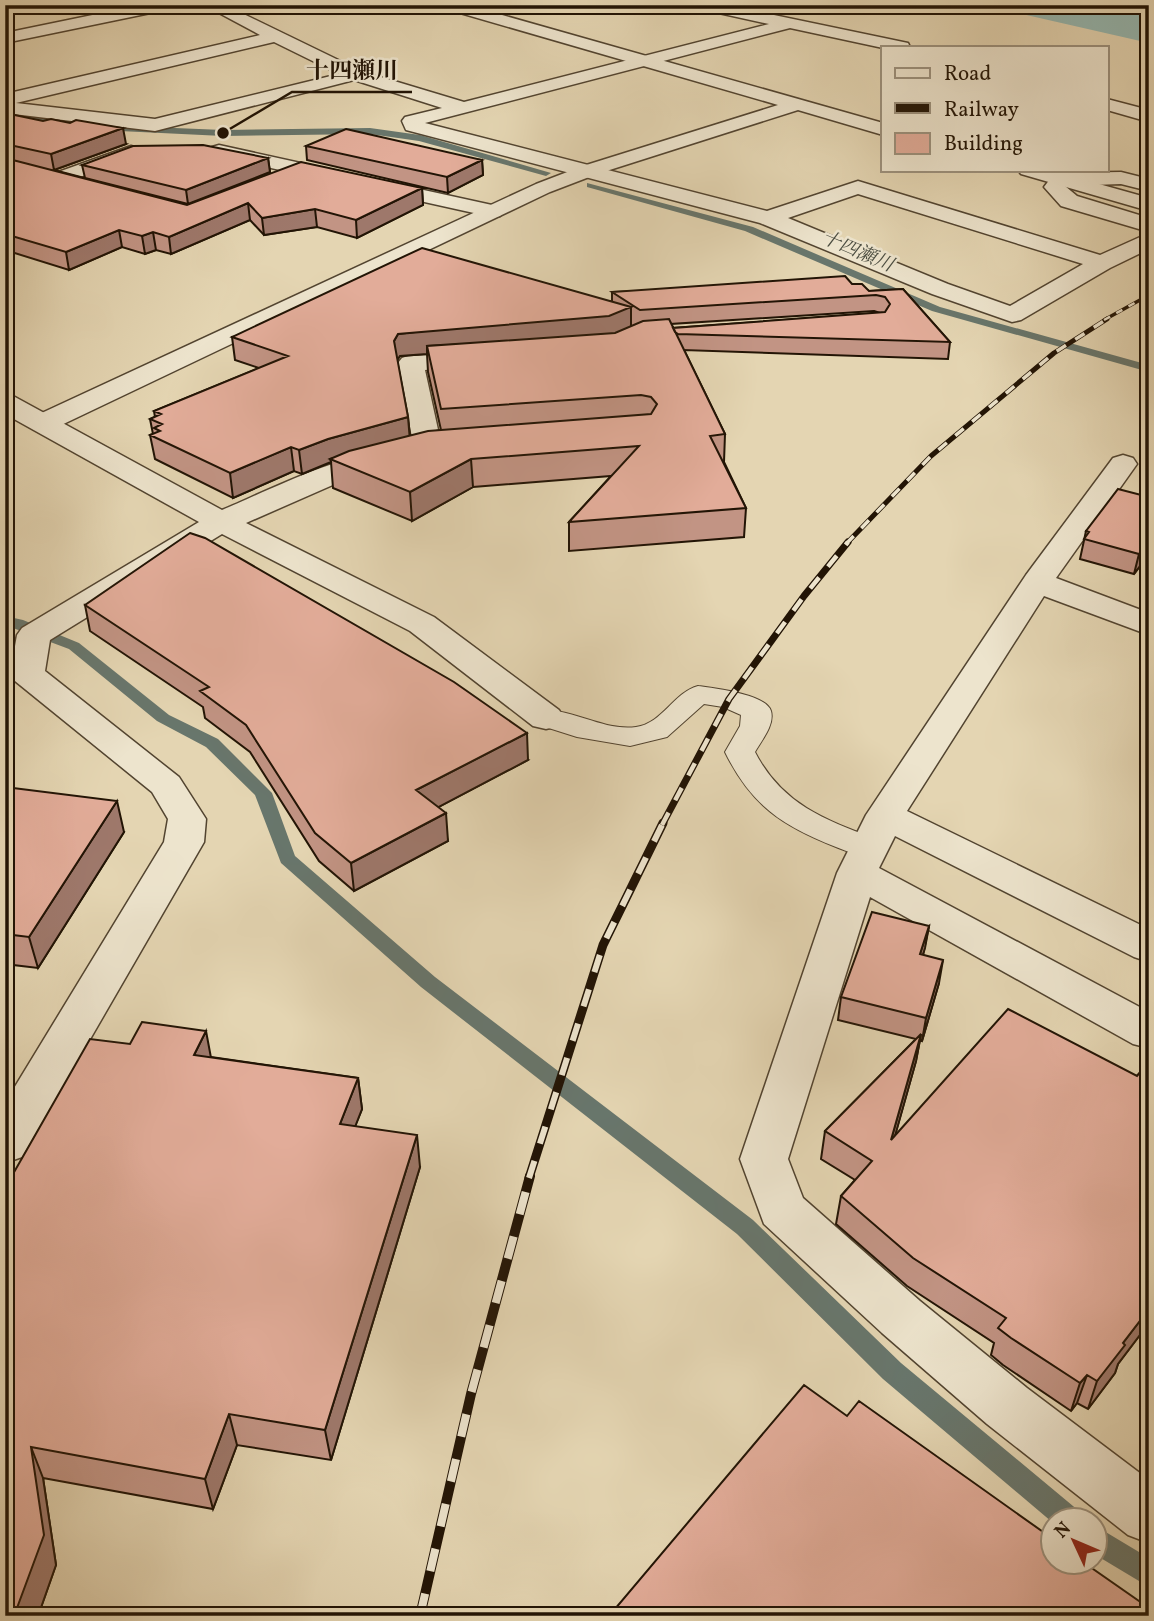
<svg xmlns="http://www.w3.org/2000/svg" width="1154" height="1621" viewBox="0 0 1154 1621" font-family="Vollkorn,'Noto Serif JP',serif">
	<rect width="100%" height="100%" fill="#e4d5b2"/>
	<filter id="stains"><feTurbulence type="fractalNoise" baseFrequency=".00286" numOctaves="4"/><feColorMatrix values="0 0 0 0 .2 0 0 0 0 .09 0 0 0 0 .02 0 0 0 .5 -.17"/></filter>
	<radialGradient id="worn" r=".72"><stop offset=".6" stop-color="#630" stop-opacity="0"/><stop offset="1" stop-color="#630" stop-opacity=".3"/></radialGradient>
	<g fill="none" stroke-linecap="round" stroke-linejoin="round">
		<path fill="#68766c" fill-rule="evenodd" d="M 5,111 L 71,121 L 75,124 L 71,127 L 5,117 Z
			M 102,125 L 223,130 L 370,128 L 420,135 L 551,173 L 546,176 L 419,141 L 370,134 L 223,136 L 99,130 L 98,128 Z
			M 587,183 L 753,227 L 940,307 L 1149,365 L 1149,372 L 932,311 L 745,231 L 587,187 Z
			M 5,616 L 23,620 L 79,643 L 169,715 L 218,739 L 272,793 L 295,856 L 435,977 L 753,1220 L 901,1363 L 1079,1511 L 1083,1520 L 1052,1520 L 1052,1522 L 883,1379 L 737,1234 L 421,987 L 281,863 L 255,795 L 206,747 L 157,721 L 69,649 L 5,625 Z
			M 1094,1525 L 1149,1558 L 1149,1587 L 1094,1554 Z"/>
		<path fill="#96b8b1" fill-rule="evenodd" d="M 1016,5 L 1097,5 L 1149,17 L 1149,43 L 1022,14 Z"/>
		<g stroke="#524430" stroke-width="2">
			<path id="service" d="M 698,686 C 713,688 766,694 771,711 C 775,725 761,741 755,752 C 783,806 828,821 882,841 L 887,848 L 882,855 C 866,860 852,853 836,847 C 782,826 751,805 725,752 L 740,726 L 741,715 L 723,707 L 704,704 L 667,737 L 630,746 L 577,737 L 536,724 L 531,718 L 536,712 C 566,704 602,732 636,727 C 663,723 673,693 698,686 Z"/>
		</g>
		<g stroke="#524430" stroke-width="3">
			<path id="minor" d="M 141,5 L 173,5 L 165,10 L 5,43 L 5,33 Z
				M 204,5 L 225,5 L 361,71 L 464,102 L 769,24 L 696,8 L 694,5 L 726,5 L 908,43 L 910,47 L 883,48 L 790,28 L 425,123 L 767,211 L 858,181 L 1100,255 L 1149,233 L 1149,249 L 1110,268 L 1021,320 L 1012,322 L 932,294 L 760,223 L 406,130 L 402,121 L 405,117 L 442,108 L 354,80 L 155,131 L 5,113 L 5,94 L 260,35 ZM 274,42 L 339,74 L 155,119 L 16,103 ZM 858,194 L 1083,264 L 1010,306 L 948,284 L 788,218 Z
				M 1107,99 L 1149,110 L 1149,122 L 1107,110 Z
				M 219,145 L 492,205 L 500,206 L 503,211 L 500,216 L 492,217 L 212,155 L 209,151 L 212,147 Z
				M 131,146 L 138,148 L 141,152 L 138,156 L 61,184 L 47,184 L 44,180 L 47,176 Z
				M 1121,172 L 1149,179 L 1149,191 L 1121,184 L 1065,186 L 1077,196 L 1149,218 L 1149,232 L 1061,206 L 1044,187 L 1053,175 L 1060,173 Z
				M 480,350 L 489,353 L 493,358 L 489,363 L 425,370 L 442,448 L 438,454 L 428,456 L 418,454 L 414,448 L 398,363 L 402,358 L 411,355 Z
				M 5,395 L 15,397 L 222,510 C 259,495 357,445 392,454 L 396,460 L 392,466 L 351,477 L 246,523 L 434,617 L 559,710 L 564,718 L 559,726 L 546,729 L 533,726 L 410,631 L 222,534 L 50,640 L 45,671 L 179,777 L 206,819 L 204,842 L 22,1157 L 5,1163 L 5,1103 L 164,842 L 168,819 L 152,792 L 15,681 L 10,674 L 17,635 L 22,628 L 199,522 L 5,414 Z
				M 1123,455 L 1133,458 L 1137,464 L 1056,578 L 1149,613 L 1149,635 L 1044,596 L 907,811 L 1149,929 L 1149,962 L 1134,957 L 895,836 L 879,868 L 1149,1012 L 1149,1048 L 1133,1044 L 870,897 L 788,1159 L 803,1198 L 920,1301 L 1027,1388 L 1149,1480 L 1149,1543 L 1128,1535 L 987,1424 L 882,1333 L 764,1224 L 740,1159 L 837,873 L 866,815 L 1026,575 L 1113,458 Z"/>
		</g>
		<g stroke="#524430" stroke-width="3">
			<path id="tertiary" d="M 441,5 L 467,5 L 883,123 L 883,135 L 798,110 L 597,174 L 550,192 L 53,429 L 43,431 L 33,429 L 29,423 L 33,417 L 536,184 L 583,166 L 778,105 L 443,8 Z
				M 1018,170 L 1049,170 L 1149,198 L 1149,211 L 1021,174 Z"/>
		</g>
		<use href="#service" fill="#ede4cd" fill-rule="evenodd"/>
		<use href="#minor" fill="#ede4cd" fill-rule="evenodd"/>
		<use href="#tertiary" fill="#ede4cd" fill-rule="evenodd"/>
		<g stroke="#221405" stroke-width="3.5">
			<path id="rail-far4" d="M 1104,320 L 1149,295"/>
		</g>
		<g stroke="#221405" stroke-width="5">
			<path id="rail-far3" d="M 846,544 L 931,456 L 1054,353 L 1107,319"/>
		</g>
		<g stroke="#221405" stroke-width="7">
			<path id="rail-far2" d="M 662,825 L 729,699 L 804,596 L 848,542"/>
		</g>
		<g stroke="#221405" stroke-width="9">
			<path id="rail-far1" d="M 529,1178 L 603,945 L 663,823"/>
		</g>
		<g stroke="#221405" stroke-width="10">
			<path id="rail" d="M 420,1616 L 471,1394 L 530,1176"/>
		</g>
		<use href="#rail-far4" stroke="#ede4cd" stroke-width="2.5" stroke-dasharray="7" stroke-linecap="butt"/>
		<use href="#rail-far3" stroke="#ede4cd" stroke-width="3.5" stroke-dasharray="11" stroke-linecap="butt"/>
		<use href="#rail-far2" stroke="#ede4cd" stroke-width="4.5" stroke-dasharray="14" stroke-linecap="butt"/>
		<use href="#rail-far1" stroke="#ede4cd" stroke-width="6" stroke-dasharray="18" stroke-linecap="butt"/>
		<use href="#rail" stroke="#ede4cd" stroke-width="8" stroke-dasharray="23" stroke-linecap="butt"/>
	</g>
	<path fill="#c29484" stroke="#221405" stroke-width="2" fill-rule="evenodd" d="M 5,113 L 126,144 L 54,170 L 187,205 L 422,188 L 423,205 L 357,238 L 317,227 L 264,235 L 250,220 L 171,254 L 156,250 L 145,254 L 122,247 L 69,270 L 5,250 Z
		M 306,146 L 482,160 L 483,175 L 448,193 L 307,160 Z
		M 268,158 L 270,172 L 188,204 L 85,178 L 82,165 Z
		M 852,284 L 869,291 L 903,289 L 950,342 L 948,359 L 684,350 L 725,434 L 724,462 L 746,508 L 744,537 L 569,551 L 569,522 L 611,476 L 473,487 L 412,521 L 333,488 L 331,462 L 302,474 L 294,471 L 233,498 L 155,459 L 150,435 L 153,434 L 150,419 L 155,417 L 154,411 L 259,368 L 235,360 L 232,337 L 612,301 L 612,292 ZM 874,311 L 880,313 L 673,328 L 671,324 ZM 427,354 L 428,372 L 441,430 L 410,436 L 408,417 L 397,360 L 400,356 Z
		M 1149,497 L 1149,554 L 1134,574 L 1080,559 L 1086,531 Z
		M 85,605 L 528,760 L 438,807 L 448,841 L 354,891 L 319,861 L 250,752 L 205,718 L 203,707 L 90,631 Z
		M 5,787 L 124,832 L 38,968 L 5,964 Z
		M 929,926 L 923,955 L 939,983 L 922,1041 L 920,1040 L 916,1061 L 895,1135 L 1137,1076 L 1149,1062 L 1149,1323 L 1118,1364 L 1115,1373 L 1088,1409 L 1077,1403 L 1071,1411 L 1003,1365 L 991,1355 L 994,1343 L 907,1286 L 836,1224 L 841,1196 L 855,1180 L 821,1159 L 825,1131 L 916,1039 L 838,1020 L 841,997 Z
		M 211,1057 L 358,1078 L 362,1109 L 355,1126 L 420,1167 L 331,1460 L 237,1445 L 213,1509 L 43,1478 L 56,1565 L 38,1616 L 5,1616 L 5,1188 Z"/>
	<path fill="#9e786b" stroke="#221405" stroke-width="2" d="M 123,128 L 126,144 L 54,170 L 51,154 Z
		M 268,158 L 270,172 L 188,204 L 186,190 Z
		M 482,160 L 483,175 L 448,193 L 447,177 Z
		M 422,188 L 423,205 L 357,238 L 356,220 Z
		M 248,203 L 250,220 L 171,254 L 169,237 Z
		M 315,209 L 317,227 L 264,235 L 262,218 Z
		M 119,230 L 122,247 L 69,270 L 66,252 Z
		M 153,232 L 156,250 L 145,254 L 142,236 Z
		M 631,307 L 631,329 L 608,338 L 427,346 L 427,354 L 400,356 L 395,363 L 394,341 L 398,334 Z
		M 408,417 L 410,441 L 330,459 L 331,462 L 302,474 L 299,450 L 328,439 Z
		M 291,447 L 294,471 L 233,498 L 230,473 Z
		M 471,459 L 473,487 L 412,521 L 410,492 Z
		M 1149,541 L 1149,554 L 1134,574 L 1139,554 Z
		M 527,733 L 528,760 L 418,818 L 416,790 Z
		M 117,801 L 124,832 L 38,968 L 29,937 Z
		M 446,813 L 448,841 L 354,891 L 351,863 Z
		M 929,926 L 925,948 L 916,977 L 920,954 Z
		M 943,960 L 939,983 L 922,1041 L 926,1018 Z
		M 206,1031 L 212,1063 L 194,1055 Z
		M 921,1034 L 916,1061 L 886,1168 L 891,1140 Z
		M 358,1078 L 362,1109 L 344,1155 L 340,1124 Z
		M 417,1135 L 420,1167 L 331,1460 L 325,1430 Z
		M 1149,1309 L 1149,1323 L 1118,1364 L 1115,1373 L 1088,1409 L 1097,1381 L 1123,1343 Z
		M 1087,1375 L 1077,1403 L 1071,1411 L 1080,1383 Z
		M 229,1414 L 237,1445 L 213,1509 L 205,1479 Z
		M 31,1447 L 43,1478 L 56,1565 L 38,1616 L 14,1616 Z"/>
	<path fill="#e2ac99" stroke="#221405" stroke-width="2" d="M 5,113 L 43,121 L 51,119 L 70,123 L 76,120 L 123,128 L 51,154 L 5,144 Z
		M 346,129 L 482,160 L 447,177 L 306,146 Z
		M 203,145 L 268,158 L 186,190 L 82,165 L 133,146 Z
		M 5,158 L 187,205 L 301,162 L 422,188 L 356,220 L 315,209 L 262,218 L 248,203 L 169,237 L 153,232 L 142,236 L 119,230 L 66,252 L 5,234 Z
		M 422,248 L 631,307 L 609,316 L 398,334 L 394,341 L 408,417 L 328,439 L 299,450 L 291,447 L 230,473 L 150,435 L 160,431 L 154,428 L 162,424 L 150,419 L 161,414 L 154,411 L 288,356 L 232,337 Z
		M 845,276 L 852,284 L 862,284 L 869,291 L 903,289 L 950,342 L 678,334 L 675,332 L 673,328 L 885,312 L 890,304 L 885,297 L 876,295 L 640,310 L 612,292 Z
		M 669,319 L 725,434 L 710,436 L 746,508 L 569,522 L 639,446 L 471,459 L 410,492 L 330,459 L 349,451 L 428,431 L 651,414 L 657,404 L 651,397 L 641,395 L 441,409 L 427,346 L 615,333 L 643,321 Z
		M 1118,489 L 1149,497 L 1149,541 L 1139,554 L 1084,539 L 1089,532 L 1086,531 Z
		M 190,533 L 205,538 L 454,682 L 527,733 L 416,790 L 446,813 L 351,863 L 315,833 L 246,725 L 200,691 L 209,687 L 85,605 Z
		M 5,787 L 117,801 L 29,937 L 5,934 Z
		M 872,912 L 929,926 L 920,954 L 943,960 L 926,1018 L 841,997 Z
		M 1008,1009 L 1137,1076 L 1149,1062 L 1149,1309 L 1123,1343 L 1125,1345 L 1097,1381 L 1087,1375 L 1080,1383 L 1011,1338 L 998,1328 L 1006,1318 L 913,1258 L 841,1196 L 872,1161 L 825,1131 L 921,1034 L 891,1140 Z
		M 142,1022 L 206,1031 L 194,1055 L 358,1078 L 340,1124 L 417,1135 L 325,1430 L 229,1414 L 205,1479 L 31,1447 L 44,1535 L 14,1616 L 5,1616 L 5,1188 L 90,1039 L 130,1044 Z
		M 804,1385 L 847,1416 L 859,1401 L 1053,1539 L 1053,1562 L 1083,1562 L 1149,1608 L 1149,1616 L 609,1616 Z"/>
	<g text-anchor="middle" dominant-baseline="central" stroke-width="5" stroke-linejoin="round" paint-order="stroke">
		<g font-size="19" font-style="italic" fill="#4b4d41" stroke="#ede4cd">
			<text transform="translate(857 252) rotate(23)">十四瀬川</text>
		</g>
	</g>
	<path fill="none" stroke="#221405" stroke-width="2.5" d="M223 133L292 92H412"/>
	<circle fill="#221405" stroke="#ede4cd" stroke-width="2.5" cx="223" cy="133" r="7"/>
	<g font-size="23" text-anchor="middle" font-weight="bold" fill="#221405" stroke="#ede4cd" stroke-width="5" stroke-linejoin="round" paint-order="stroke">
		<text x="352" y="78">十四瀬川</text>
	</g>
	<rect width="1154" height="1621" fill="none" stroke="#e4d5b2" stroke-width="28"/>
	<rect x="7" y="7" width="1140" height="1607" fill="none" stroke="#221405" stroke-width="3.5"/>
	<rect x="14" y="14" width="1126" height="1593" fill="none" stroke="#221405" stroke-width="2"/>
	<rect x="881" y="46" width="228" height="126" fill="#ede4cd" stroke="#9c917d" stroke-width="2"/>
	<rect x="895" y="68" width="35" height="10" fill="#ede4cd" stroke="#9c917d" stroke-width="2"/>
	<text x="944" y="80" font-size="21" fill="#221405">Road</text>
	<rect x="895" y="103" width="35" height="10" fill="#221405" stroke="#9c917d" stroke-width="2"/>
	<text x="944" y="116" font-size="21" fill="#221405">Railway</text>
	<rect x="895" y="133" width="35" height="21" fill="#e2ac99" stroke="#9c917d" stroke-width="2"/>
	<text x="944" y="150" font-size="21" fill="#221405">Building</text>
	<g transform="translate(1074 1541) rotate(314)"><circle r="33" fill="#ede4cd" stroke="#9c917d" stroke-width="2"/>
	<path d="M0-5L12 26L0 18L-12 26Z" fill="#8f2418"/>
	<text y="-10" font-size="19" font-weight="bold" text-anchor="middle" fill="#221405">N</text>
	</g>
	<rect width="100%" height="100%" filter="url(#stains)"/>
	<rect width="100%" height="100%" fill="url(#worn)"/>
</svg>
